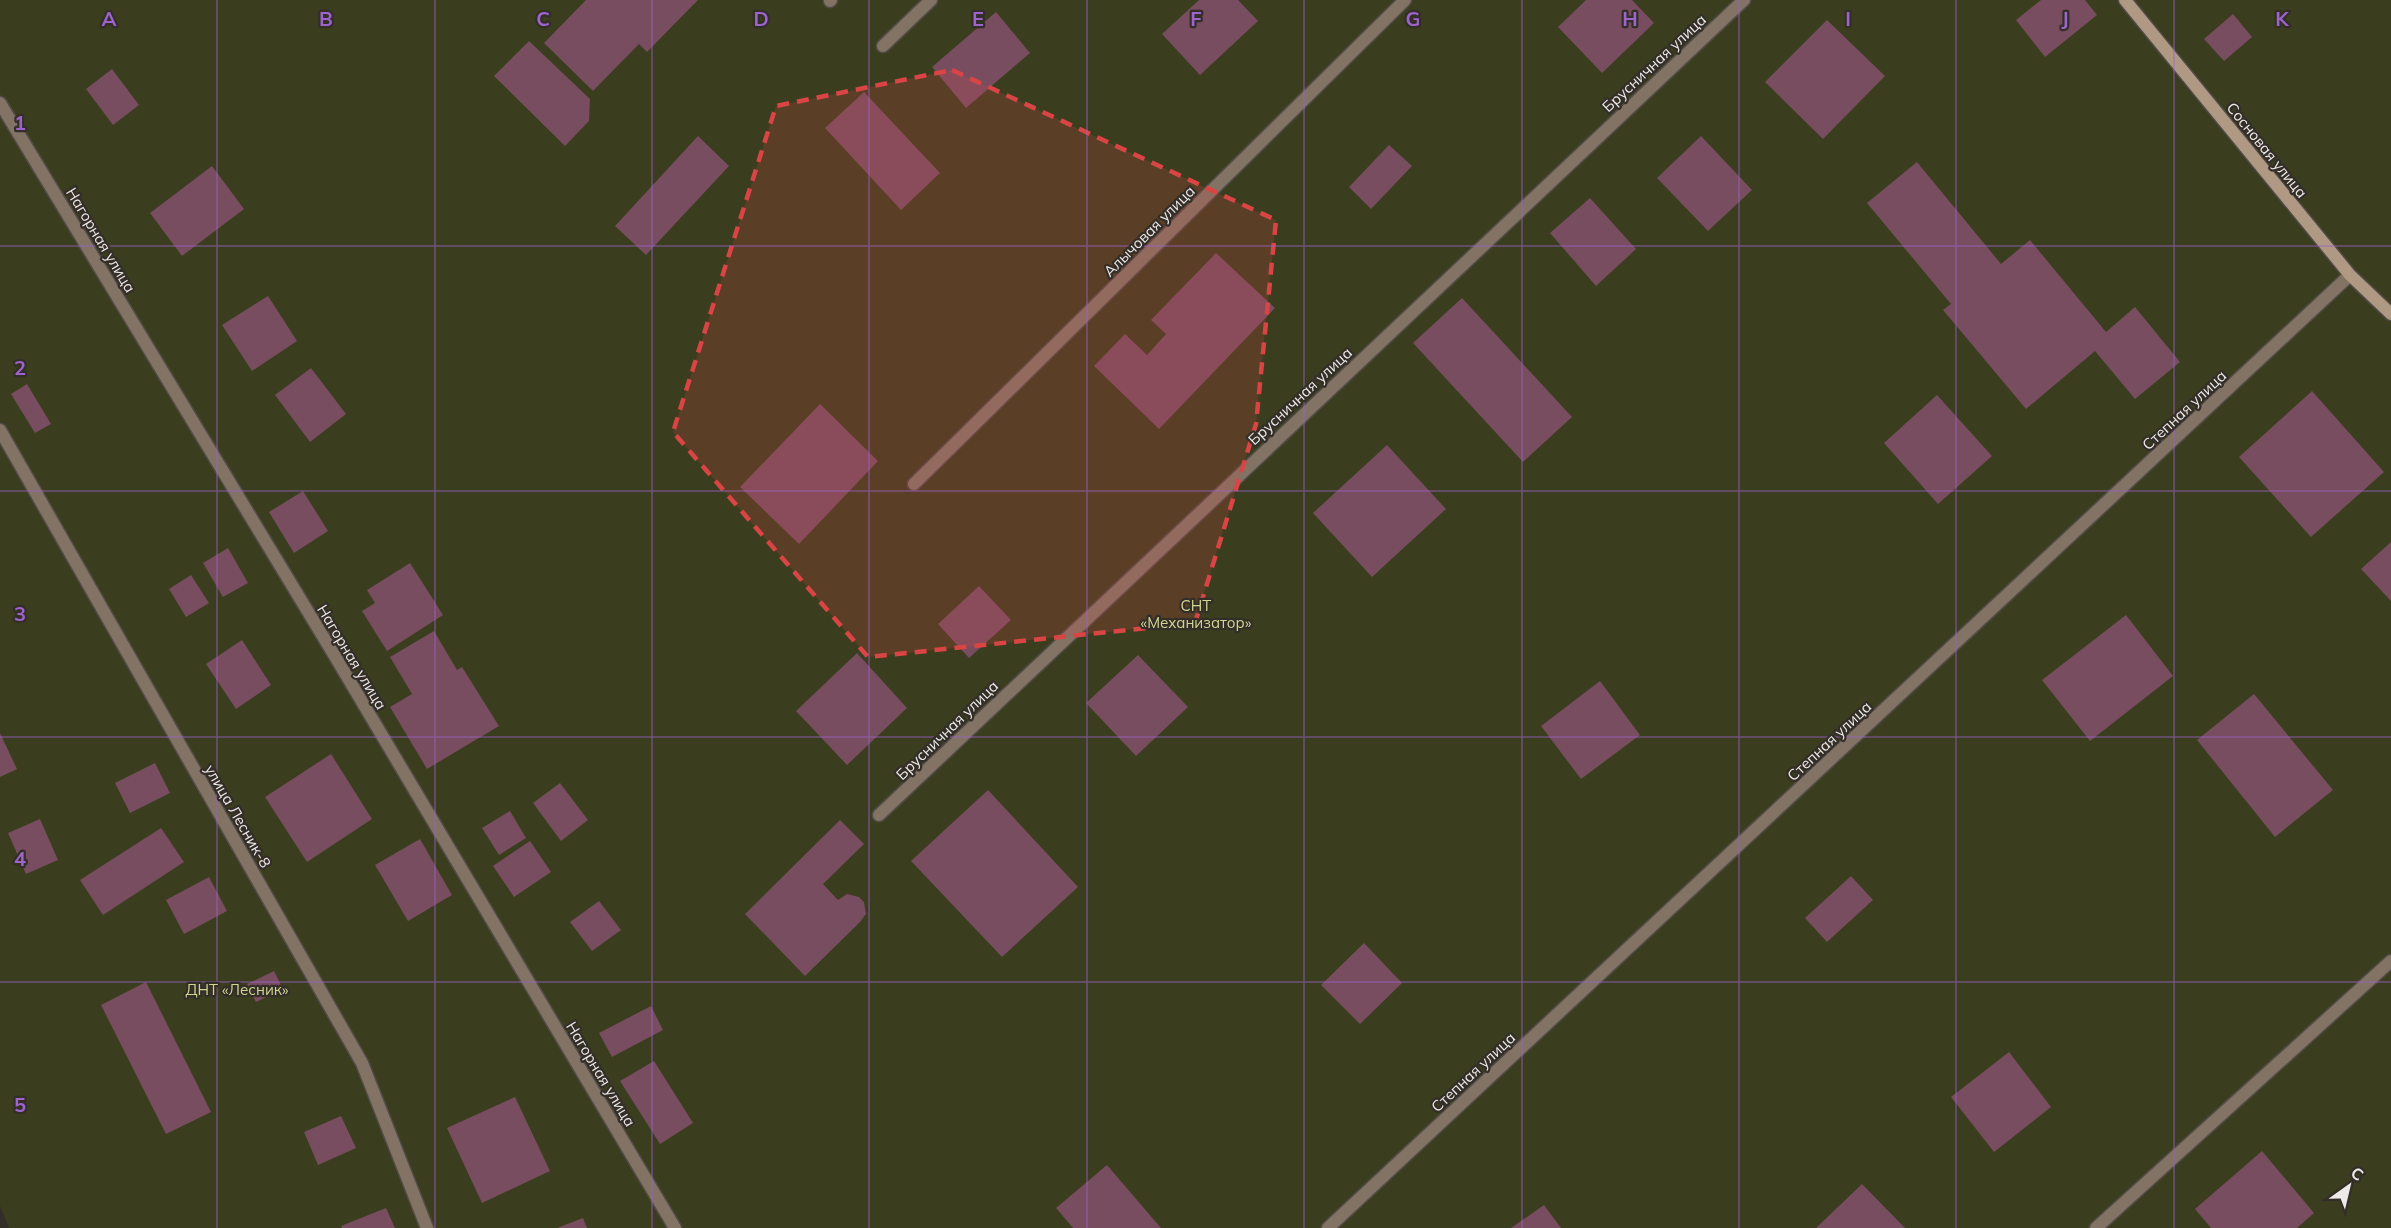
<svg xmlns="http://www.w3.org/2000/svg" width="2391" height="1228" viewBox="0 0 2391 1228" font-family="Mulish,sans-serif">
	<rect width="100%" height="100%" fill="#342e29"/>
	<path fill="#3b3d1f" d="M 0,0 L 2391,0 L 2391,1228 L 9,1228 L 0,1206 Z"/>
	<path fill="#774d5f" d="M 586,0 L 698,0 L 647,52 L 639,44 L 593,91 L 544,43 Z
		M 1199,0 L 1238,0 L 1258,21 L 1200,75 L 1162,34 Z
		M 1586,0 L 1632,0 L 1654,23 L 1602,73 L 1558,27 Z
		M 2041,0 L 2085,0 L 2097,15 L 2045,57 L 2016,20 Z
		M 996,12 L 1030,53 L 966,108 L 932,67 Z
		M 2233,14 L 2252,37 L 2224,61 L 2204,39 Z
		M 1827,20 L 1885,76 L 1823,139 L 1765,82 Z
		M 529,41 L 590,99 L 589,121 L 565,146 L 494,76 Z
		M 112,69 L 139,105 L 113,125 L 86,89 Z
		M 864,92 L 940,173 L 901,210 L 825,128 Z
		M 698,136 L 729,166 L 646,255 L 615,226 Z
		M 1701,136 L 1752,190 L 1708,231 L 1657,178 Z
		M 1389,145 L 1412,166 L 1371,209 L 1349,187 Z
		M 1917,162 L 2001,264 L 2030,240 L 2106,332 L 2135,307 L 2180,362 L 2135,399 L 2095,351 L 2026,409 L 1943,310 L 1951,304 L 1867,203 Z
		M 212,166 L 244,209 L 182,256 L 150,213 Z
		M 1590,198 L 1636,249 L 1596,286 L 1550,233 Z
		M 1216,253 L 1275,308 L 1159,429 L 1094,366 L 1125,334 L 1147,355 L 1166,334 L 1151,320 Z
		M 268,296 L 297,341 L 252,371 L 222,325 Z
		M 1462,298 L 1572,417 L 1523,462 L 1413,343 Z
		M 311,368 L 346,414 L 310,442 L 275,395 Z
		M 27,384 L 51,424 L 35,433 L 11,394 Z
		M 2312,391 L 2384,472 L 2311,537 L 2239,457 Z
		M 1937,395 L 1992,456 L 1938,504 L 1884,443 Z
		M 820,404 L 878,461 L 799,544 L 740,487 Z
		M 1387,445 L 1446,509 L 1372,577 L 1313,513 Z
		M 303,491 L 328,531 L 294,553 L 269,512 Z
		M 2391,542 L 2391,601 L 2361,569 Z
		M 228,548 L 248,583 L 223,597 L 203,563 Z
		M 410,563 L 443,615 L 387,651 L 362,611 L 375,603 L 367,590 Z
		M 191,575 L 209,603 L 186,617 L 169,589 Z
		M 979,586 L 1011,620 L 969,658 L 938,624 Z
		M 2126,615 L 2173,676 L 2090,741 L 2042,680 Z
		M 434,631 L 457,670 L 462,667 L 499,726 L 427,769 L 390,707 L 412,694 L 390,657 Z
		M 242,640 L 271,685 L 236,709 L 206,664 Z
		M 857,653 L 907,708 L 847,765 L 796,711 Z
		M 1138,655 L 1188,707 L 1136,756 L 1086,703 Z
		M 1600,681 L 1640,735 L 1581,779 L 1541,726 Z
		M 2254,694 L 2333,790 L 2275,837 L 2197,740 Z
		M 0,733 L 17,769 L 0,777 Z
		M 331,754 L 372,819 L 307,862 L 265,797 Z
		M 155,763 L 170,793 L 130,813 L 115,783 Z
		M 560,783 L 588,820 L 561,841 L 533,803 Z
		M 988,790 L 1078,887 L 1002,957 L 911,861 Z
		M 510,811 L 526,838 L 499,855 L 482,828 Z
		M 40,819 L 58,860 L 26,874 L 8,833 Z
		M 840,820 L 864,844 L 823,884 L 838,900 L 847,894 L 859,897 L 864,902 L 866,914 L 860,922 L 805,976 L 745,914 Z
		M 161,828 L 184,862 L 103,915 L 80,880 Z
		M 420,839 L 452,895 L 408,921 L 375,865 Z
		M 530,841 L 551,872 L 514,897 L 493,866 Z
		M 1851,876 L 1873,900 L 1827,942 L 1805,918 Z
		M 209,877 L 227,911 L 184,934 L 166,900 Z
		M 599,901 L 621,930 L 592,951 L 570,922 Z
		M 1364,943 L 1402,983 L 1360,1024 L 1321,985 Z
		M 274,971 L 283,989 L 256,1002 L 247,984 Z
		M 146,982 L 211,1112 L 166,1134 L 101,1005 Z
		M 651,1006 L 663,1030 L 612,1057 L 599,1033 Z
		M 2009,1052 L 2051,1107 L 1994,1152 L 1951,1097 Z
		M 654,1061 L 693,1123 L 660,1144 L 620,1081 Z
		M 515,1097 L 550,1171 L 482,1203 L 447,1128 Z
		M 341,1116 L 356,1148 L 318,1165 L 304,1132 Z
		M 2262,1151 L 2314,1213 L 2297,1228 L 2211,1228 L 2195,1209 Z
		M 1107,1165 L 1161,1228 L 1073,1228 L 1056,1208 Z
		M 1862,1184 L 1905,1228 L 1816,1228 Z
		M 1544,1205 L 1561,1228 L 1511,1228 Z
		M 386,1208 L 395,1228 L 342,1228 L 341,1226 Z
		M 583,1218 L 587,1228 L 557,1228 Z"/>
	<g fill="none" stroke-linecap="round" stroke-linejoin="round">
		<g stroke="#524c47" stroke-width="15">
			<path id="street" d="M 830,1 L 831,0
				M 883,46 L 931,0
				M 0,103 L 333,653 L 675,1228
				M 0,430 L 362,1063 L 427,1228
				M 914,484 L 1405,0
				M 879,815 L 1744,0
				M 1328,1228 L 2350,275
				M 2096,1228 L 2391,961"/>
		</g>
		<g stroke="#524c47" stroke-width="15">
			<path id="secondary" d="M 2125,0 L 2350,275 L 2391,314"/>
		</g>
		<use href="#street" stroke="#827365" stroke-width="12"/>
		<use href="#secondary" stroke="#b09983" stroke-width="12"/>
	</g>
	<path fill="#d94544" fill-opacity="0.2" stroke="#d94544" stroke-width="4.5" stroke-dasharray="12 8" stroke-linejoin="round" d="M 952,70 L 1276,220 L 1256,424 L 1195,623 L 868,657 L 673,432 L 776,106 Z"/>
	<path fill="none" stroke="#9d65cb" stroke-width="1.5" stroke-opacity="0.55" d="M 217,0 L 217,1228M 435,0 L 435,1228M 652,0 L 652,1228M 869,0 L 869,1228M 1087,0 L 1087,1228M 1304,0 L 1304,1228M 1522,0 L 1522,1228M 1739,0 L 1739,1228M 1956,0 L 1956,1228M 2174,0 L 2174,1228M 0,246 L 2391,246M 0,491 L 2391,491M 0,737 L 2391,737M 0,982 L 2391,982"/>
	<g text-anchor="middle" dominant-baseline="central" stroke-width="4.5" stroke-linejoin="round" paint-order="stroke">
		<g font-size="15" fill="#ede9e6" stroke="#342e29">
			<text transform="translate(1654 63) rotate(-43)">Брусничная улица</text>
			<text transform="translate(2267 150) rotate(51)">Сосновая улица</text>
			<text transform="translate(1149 231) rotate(-45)">Алычовая улица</text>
			<text transform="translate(101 240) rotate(59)">Нагорная улица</text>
			<text transform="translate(1300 396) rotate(-43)">Брусничная улица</text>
			<text transform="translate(2184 410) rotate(-43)">Степная улица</text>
			<text transform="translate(352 657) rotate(59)">Нагорная улица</text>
			<text transform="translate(947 730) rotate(-44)">Брусничная улица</text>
			<text transform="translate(1829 741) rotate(-43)">Степная улица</text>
			<text transform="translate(238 816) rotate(60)">улица Лесник-8</text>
			<text transform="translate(1473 1072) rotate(-43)">Степная улица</text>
			<text transform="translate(601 1074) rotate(59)">Нагорная улица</text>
		</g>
		<g font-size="15" fill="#d0d58f" stroke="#342e29">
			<text x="1196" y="605">СНТ<tspan x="1196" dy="17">«Механизатор»</tspan></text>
			<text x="237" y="989">ДНТ «Лесник»</text>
		</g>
	</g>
	<g font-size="20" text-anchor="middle" font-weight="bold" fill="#9d65cb" stroke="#342e29" stroke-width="4.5" stroke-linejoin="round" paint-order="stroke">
		<text x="109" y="26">A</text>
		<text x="326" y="26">B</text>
		<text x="543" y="26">C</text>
		<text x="761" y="26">D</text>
		<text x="978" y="26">E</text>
		<text x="1196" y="26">F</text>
		<text x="1413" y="26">G</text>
		<text x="1630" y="26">H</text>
		<text x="1848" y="26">I</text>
		<text x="2065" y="26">J</text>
		<text x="2282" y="26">K</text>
		<text x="20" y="130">1</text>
		<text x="20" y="375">2</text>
		<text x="20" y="621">3</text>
		<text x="20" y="866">4</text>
		<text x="20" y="1112">5</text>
	</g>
	<g transform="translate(2349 1186) rotate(34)" stroke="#342e29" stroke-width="4.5" paint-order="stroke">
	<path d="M0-4.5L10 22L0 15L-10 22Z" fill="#ede9e6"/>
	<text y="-9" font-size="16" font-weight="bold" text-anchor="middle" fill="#ede9e6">С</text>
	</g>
</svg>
